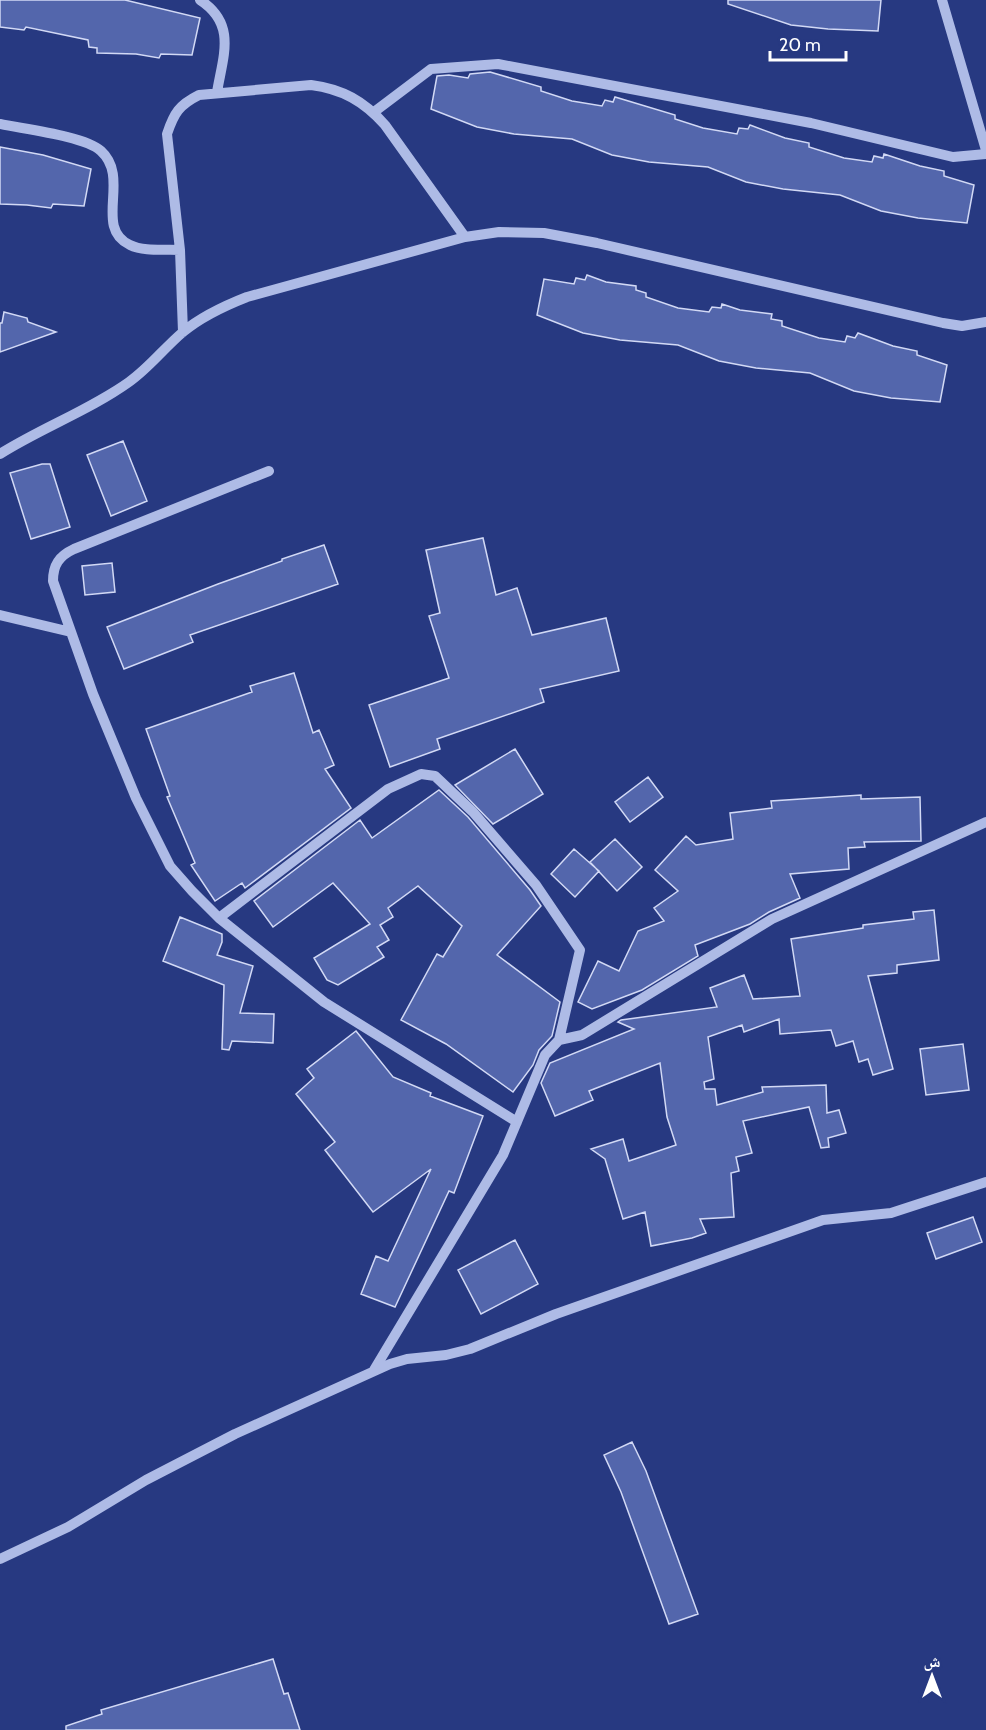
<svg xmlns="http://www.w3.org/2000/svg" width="986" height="1730" viewBox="0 0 986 1730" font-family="Cabin,'Noto Naskh Arabic',sans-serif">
	<rect width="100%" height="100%" fill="#273981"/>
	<path fill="#5366ac" stroke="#d2d9f5" stroke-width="1.5" d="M 0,0 L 125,0 L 200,18 L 192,55 L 161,54 L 159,58 L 136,54 L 97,53 L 97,48 L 89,47 L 88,40 L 26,27 L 24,30 L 0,27 Z
		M 728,0 L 881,0 L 878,31 L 828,29 L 791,25 L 728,4 Z
		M 490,72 L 541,87 L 541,91 L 572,101 L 602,106 L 605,100 L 613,102 L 615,97 L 675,115 L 675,119 L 703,128 L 737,134 L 739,128 L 748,129 L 750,125 L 785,138 L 809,143 L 809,147 L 844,158 L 872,162 L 874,156 L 883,158 L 884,154 L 920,166 L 944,171 L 944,176 L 974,185 L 967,223 L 918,218 L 881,211 L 840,195 L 783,189 L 746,182 L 708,167 L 649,162 L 612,155 L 572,139 L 514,134 L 477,127 L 431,109 L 437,76 L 449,75 L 468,78 L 470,74 Z
		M 0,147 L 43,155 L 91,169 L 84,206 L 53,204 L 51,208 L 27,205 L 0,204 Z
		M 587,275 L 606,282 L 636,286 L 636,290 L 646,293 L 646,297 L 678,308 L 709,312 L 712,307 L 721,308 L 722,304 L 740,310 L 772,314 L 771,319 L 782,321 L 782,326 L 819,338 L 845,342 L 847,336 L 855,338 L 858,333 L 893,346 L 917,351 L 917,355 L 947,365 L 940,402 L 891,398 L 854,391 L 810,373 L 756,368 L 719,361 L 678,345 L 620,340 L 583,333 L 537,315 L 544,279 L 574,284 L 576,278 L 585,280 Z
		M 4,312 L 27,318 L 28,322 L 56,332 L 0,352 L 0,323 L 2,323 Z
		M 123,441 L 147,501 L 111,516 L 87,455 Z
		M 42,464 L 50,464 L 70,527 L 31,539 L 10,473 Z
		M 483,538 L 496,595 L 517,588 L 532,635 L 606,618 L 619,671 L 540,689 L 544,702 L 437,739 L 440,749 L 390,767 L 369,705 L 449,678 L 429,616 L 440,613 L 426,550 Z
		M 324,545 L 338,584 L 190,635 L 193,642 L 124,669 L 107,627 L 218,584 L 282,561 L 282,559 Z
		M 112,563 L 115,592 L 85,595 L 82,566 Z
		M 294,673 L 313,733 L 319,730 L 334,765 L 325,769 L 351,808 L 245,888 L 242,883 L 215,901 L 191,865 L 195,863 L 167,797 L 170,796 L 146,729 L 252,692 L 250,686 Z
		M 515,749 L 543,794 L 493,824 L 455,785 Z
		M 648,777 L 663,797 L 630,822 L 615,802 Z
		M 439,790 L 468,817 L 530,890 L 541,906 L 497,955 L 560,1002 L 552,1036 L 539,1050 L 533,1065 L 513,1092 L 446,1044 L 401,1020 L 437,954 L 443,957 L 462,926 L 418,886 L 388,908 L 393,917 L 380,925 L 389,940 L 377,947 L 384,957 L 338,985 L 327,980 L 314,958 L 370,924 L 333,883 L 273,927 L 254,901 L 360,820 L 372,838 Z
		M 861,795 L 861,799 L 920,797 L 921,841 L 864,842 L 865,847 L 848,848 L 849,869 L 790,874 L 800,898 L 769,912 L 750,924 L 695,945 L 698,956 L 642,990 L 592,1009 L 578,1002 L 598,961 L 619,971 L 638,931 L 664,921 L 654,908 L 678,891 L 655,870 L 686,836 L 696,845 L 733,839 L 730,813 L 772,808 L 771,801 Z
		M 615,839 L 642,867 L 617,891 L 590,862 Z
		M 574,849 L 599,871 L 575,897 L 551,874 Z
		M 934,910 L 939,960 L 897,965 L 897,973 L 868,976 L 893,1069 L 873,1075 L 868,1059 L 859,1062 L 853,1041 L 836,1046 L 831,1030 L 780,1034 L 779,1019 L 744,1032 L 742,1025 L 708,1037 L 714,1079 L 704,1082 L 705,1089 L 715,1089 L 717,1105 L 763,1092 L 762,1087 L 826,1085 L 827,1113 L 839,1110 L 846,1133 L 828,1138 L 829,1147 L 821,1148 L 809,1107 L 743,1121 L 752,1153 L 736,1157 L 739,1171 L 731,1173 L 734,1217 L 700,1219 L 706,1233 L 692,1238 L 651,1246 L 645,1212 L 623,1219 L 605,1159 L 591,1149 L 623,1139 L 629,1161 L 676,1145 L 667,1117 L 660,1063 L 589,1091 L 593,1100 L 555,1116 L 541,1083 L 550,1063 L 634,1029 L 618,1022 L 621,1020 L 717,1007 L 710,988 L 744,975 L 753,999 L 800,996 L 791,939 L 863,928 L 863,925 L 914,919 L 913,912 Z
		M 180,917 L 222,934 L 222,942 L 217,955 L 253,966 L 240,1013 L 274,1014 L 273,1043 L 232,1041 L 229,1050 L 222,1049 L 224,985 L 163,961 Z
		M 356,1031 L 393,1077 L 431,1093 L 430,1096 L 483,1116 L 454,1193 L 449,1191 L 395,1307 L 361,1294 L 376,1256 L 388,1261 L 431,1169 L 373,1212 L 325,1150 L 335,1142 L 296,1094 L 314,1078 L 307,1069 Z
		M 963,1044 L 969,1090 L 926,1095 L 920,1049 Z
		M 973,1217 L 982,1242 L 936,1259 L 927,1233 Z
		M 515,1240 L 538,1284 L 481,1314 L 458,1270 Z
		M 632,1442 L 646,1471 L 698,1614 L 669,1624 L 621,1492 L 604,1455 Z
		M 273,1659 L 284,1694 L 288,1693 L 300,1730 L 66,1730 L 66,1726 L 102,1714 L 101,1710 Z"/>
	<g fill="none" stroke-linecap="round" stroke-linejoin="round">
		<path stroke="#aebbe6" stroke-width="10" d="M 200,0 C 237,24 223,56 217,92
			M 942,0 L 986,150
			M 374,112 L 431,69 L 498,64 L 811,123 L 953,157 L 986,154
			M 0,124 C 23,129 85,136 101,151 C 131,178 93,228 130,245 C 144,252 165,249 180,250
			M 183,332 L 180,250 L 167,134 C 174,113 179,105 199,95 L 311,85 C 342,89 364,101 385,125 L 465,237
			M 0,454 C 41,428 90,410 129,382 C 149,368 164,348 183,332 C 202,316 224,306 247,297 L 465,237 L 499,232 L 544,233 L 597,243 L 943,323 L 962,326 L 986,322
			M 269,471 L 74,549 C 59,556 53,565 53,581 L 93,694 L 136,798 L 170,866 L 192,891 L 219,918 L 324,1002 L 517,1122
			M 0,615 L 71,632
			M 219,918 L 388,789 L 421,774 L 435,776 L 473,812 L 536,885 L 580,950 L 559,1040 L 545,1055 L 503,1155 L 374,1370
			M 559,1040 L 582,1035 L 772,919 L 986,822
			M 0,1559 L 68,1527 L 146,1480 L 235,1434 L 390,1364 L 407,1359 L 446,1355 L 470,1349 L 556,1314 L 823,1220 L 891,1213 L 986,1182"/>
	</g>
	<g transform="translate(932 1676)" stroke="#273981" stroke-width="4.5" paint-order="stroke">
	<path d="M0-4.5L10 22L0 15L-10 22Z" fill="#ffffff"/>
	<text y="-9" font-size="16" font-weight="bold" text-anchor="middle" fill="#ffffff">ش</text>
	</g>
	<path d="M770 51v9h76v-9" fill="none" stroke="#ffffff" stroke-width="3"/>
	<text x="779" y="51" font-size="18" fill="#ffffff" stroke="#273981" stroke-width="4.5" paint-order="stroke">20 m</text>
</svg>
